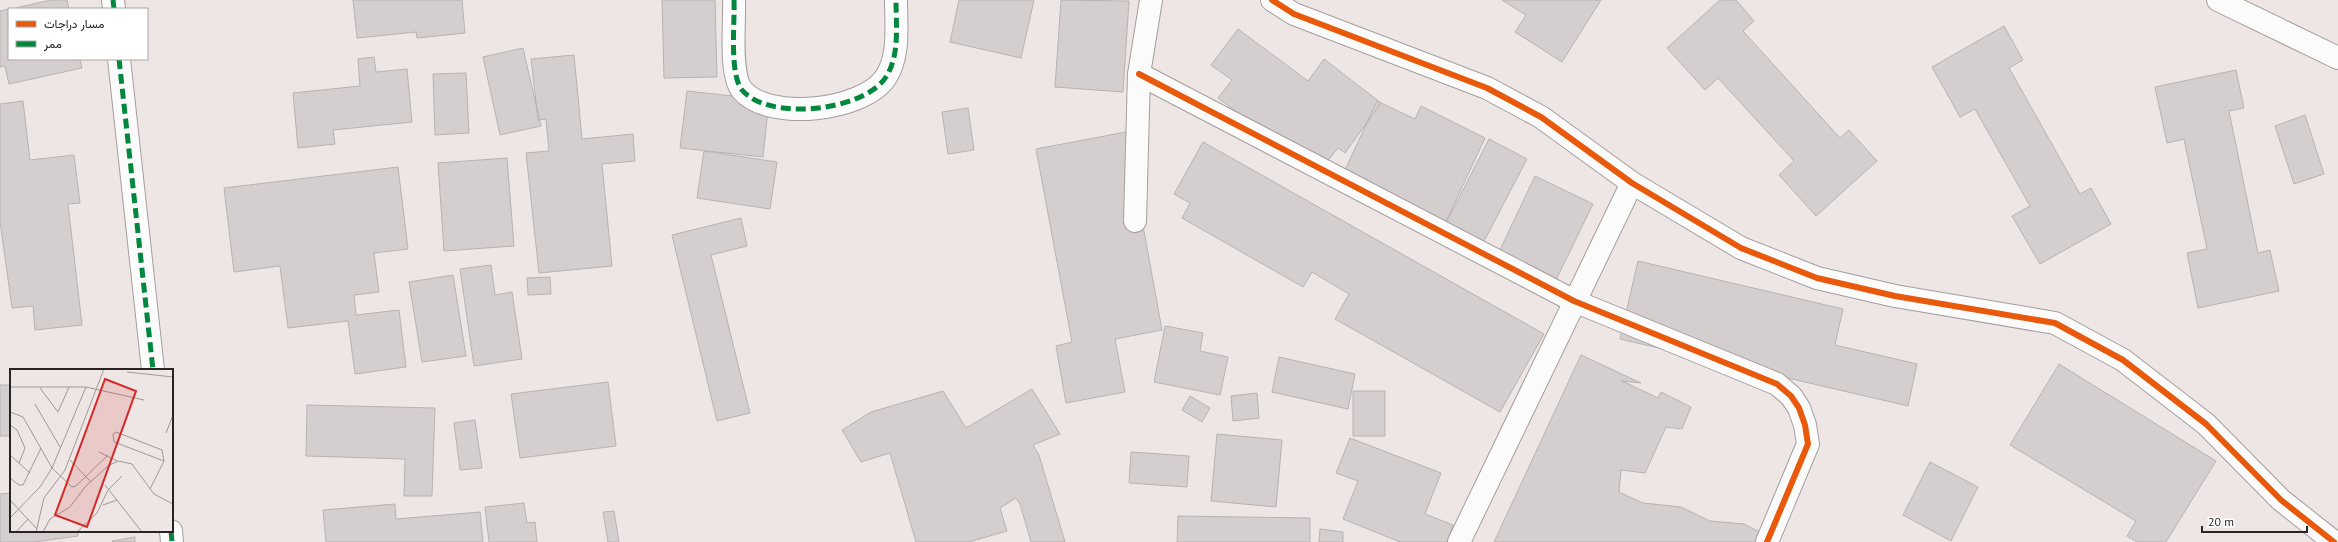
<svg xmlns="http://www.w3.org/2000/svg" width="2338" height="542" viewBox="0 0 2338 542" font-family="'PT Sans',Vazirmatn,sans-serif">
	<rect width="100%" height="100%" fill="#eee6e5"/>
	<path fill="#d4cece" stroke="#b8b2b1" d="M 51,0 L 67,0 L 69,9 L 11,9 Z
		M 353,0 L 462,0 L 465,33 L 417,38 L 416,32 L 357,38 Z
		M 662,0 L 715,0 L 717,77 L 664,78 Z
		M 959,0 L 1034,0 L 1021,58 L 950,42 Z
		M 1061,0 L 1129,1 L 1123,92 L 1055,87 Z
		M 1502,0 L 1601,0 L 1562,62 L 1515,32 L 1526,15 Z
		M 1720,0 L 1736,0 L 1754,21 L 1743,31 L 1840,138 L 1849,130 L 1877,161 L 1816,216 L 1779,175 L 1794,161 L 1718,78 L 1705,90 L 1667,48 Z
		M 9,9 L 9,59 L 80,59 L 82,68 L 9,84 L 5,66 L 0,67 L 0,11 Z
		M 2004,26 L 2023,60 L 2009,68 L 2080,194 L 2091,188 L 2111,224 L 2040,264 L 2012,216 L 2030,206 L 1975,109 L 1960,117 L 1932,67 Z
		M 1238,29 L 1308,81 L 1324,59 L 1381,103 L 1345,153 L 1338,148 L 1318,173 L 1218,98 L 1232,80 L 1211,65 Z
		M 523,48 L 541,126 L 500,135 L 483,57 Z
		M 574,55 L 582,139 L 633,134 L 635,161 L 602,164 L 612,266 L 539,273 L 526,153 L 549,151 L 546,119 L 538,120 L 531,59 Z
		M 374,57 L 376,72 L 407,69 L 412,122 L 333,130 L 335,144 L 298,148 L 293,93 L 360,86 L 358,59 Z
		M 2236,70 L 2244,108 L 2229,111 L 2258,253 L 2270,250 L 2279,291 L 2198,308 L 2187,253 L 2207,249 L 2184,139 L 2167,143 L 2155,87 Z
		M 466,73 L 469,133 L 435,135 L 433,74 Z
		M 687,91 L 769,100 L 763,157 L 680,148 Z
		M 23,101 L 30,160 L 74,155 L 80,203 L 68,204 L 82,325 L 35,330 L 33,306 L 12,308 L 0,221 L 0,104 Z
		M 1377,101 L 1415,119 L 1421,106 L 1485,138 L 1443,228 L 1339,183 Z
		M 968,108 L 974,150 L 948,154 L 942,112 Z
		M 2305,115 L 2324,174 L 2294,184 L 2275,126 Z
		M 1126,132 L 1162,330 L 1115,339 L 1125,392 L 1066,403 L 1056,346 L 1072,342 L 1036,149 Z
		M 1489,139 L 1527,159 L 1480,249 L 1443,229 Z
		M 1203,142 L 1544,334 L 1500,412 L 1335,319 L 1349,294 L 1312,272 L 1303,287 L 1182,218 L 1190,203 L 1174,194 Z
		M 704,151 L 777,162 L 770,209 L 697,198 Z
		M 507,158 L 514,246 L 444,251 L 438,163 Z
		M 398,167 L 408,249 L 374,253 L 379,292 L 354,295 L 356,315 L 399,310 L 406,367 L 355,374 L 348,321 L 288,328 L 280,266 L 234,272 L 224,188 Z
		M 1535,176 L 1593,204 L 1556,280 L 1499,252 Z
		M 741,218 L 747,246 L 711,255 L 750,413 L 717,421 L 672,235 Z
		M 1638,261 L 1843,309 L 1835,345 L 1917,364 L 1908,406 L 1620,339 Z
		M 491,265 L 495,295 L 512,292 L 522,359 L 474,366 L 460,269 Z
		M 453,275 L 466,356 L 422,362 L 409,282 Z
		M 550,277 L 551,294 L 528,295 L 527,278 Z
		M 1165,326 L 1203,333 L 1200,351 L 1228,357 L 1220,395 L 1154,382 Z
		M 1581,355 L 1641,383 L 1622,381 L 1658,398 L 1661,392 L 1691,407 L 1682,429 L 1666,427 L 1645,473 L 1621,470 L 1619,492 L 1643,503 L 1681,507 L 1710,521 L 1744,524 L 1780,542 L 1494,542 Z
		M 1279,357 L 1355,374 L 1348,409 L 1272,392 Z
		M 2059,364 L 2216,461 L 2166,542 L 2137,542 L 2127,536 L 2136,521 L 2010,445 Z
		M 608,382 L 616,446 L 520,458 L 511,394 Z
		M 0,385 L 11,385 L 11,436 L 0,436 Z
		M 1032,389 L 1060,434 L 1033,445 L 1039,455 L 1065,542 L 1031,542 L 1020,504 L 1016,498 L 1000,508 L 1007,531 L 969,542 L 916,542 L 890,453 L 861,462 L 842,430 L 871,412 L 943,391 L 966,428 Z
		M 1353,391 L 1385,391 L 1385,436 L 1353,436 Z
		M 1257,393 L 1259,418 L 1233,421 L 1231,396 Z
		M 1190,396 L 1210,408 L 1202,422 L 1182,410 Z
		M 307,405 L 435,408 L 432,496 L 404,496 L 405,459 L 306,456 Z
		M 475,420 L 482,468 L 460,470 L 454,423 Z
		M 1217,434 L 1282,440 L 1276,507 L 1211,501 Z
		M 1350,438 L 1441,473 L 1425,514 L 1453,525 L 1447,542 L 1400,542 L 1343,519 L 1358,481 L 1336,473 Z
		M 1131,452 L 1189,456 L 1187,487 L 1129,483 Z
		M 1930,462 L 1978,487 L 1951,541 L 1903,515 Z
		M 11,493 L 11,531 L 78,531 L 78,536 L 34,542 L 0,542 L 0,494 Z
		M 524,503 L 527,523 L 535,522 L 537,542 L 489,542 L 485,507 Z
		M 395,504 L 396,519 L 480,512 L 483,542 L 326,542 L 323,510 Z
		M 614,511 L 619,542 L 608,542 L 603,512 Z
		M 1178,516 L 1310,518 L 1310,542 L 1177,542 Z
		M 1320,529 L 1343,532 L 1343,542 L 1319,542 Z
		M 135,537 L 135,542 L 113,542 L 112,541 Z"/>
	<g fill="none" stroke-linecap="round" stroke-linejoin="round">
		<g stroke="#a49e9e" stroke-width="24">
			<path id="minor" d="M 113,0 L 114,9
				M 734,0 C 735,21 729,74 742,90 C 769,122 864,111 886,77 C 900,55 896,25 896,0
				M 1272,0 L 1294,14 L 1487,88 L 1541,117 L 1632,183 L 1741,248 L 1817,278 L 1895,296 L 2055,323 L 2123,360 L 2206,424 L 2281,500 L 2334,542
				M 2218,0 L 2338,58
				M 119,59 L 153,370
				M 1139,74 L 1574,301 L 1777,384 L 1791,396 L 1799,408 L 1805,425 L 1808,444 L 1767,542
				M 1135,221 L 1139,74 L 1151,0
				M 171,531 L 172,542
				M 1459,542 L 1632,183"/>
		</g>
		<use href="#minor" stroke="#fcfbfb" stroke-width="22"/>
		<path stroke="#00873e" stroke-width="5" stroke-dasharray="10 5" stroke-linecap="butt" d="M 113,0 L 114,9
			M 734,0 C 735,21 729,74 742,90 C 769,122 864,111 886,77 C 900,55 896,25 896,0
			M 119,59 L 153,370
			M 171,531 L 172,542"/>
		<g stroke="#fff" stroke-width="8">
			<path id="cycleway" d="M 1272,0 L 1294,14 L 1487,88 L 1541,117 L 1632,183 L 1741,248 L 1817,278 L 1895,296 L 2055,323 L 2123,360 L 2206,424 L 2281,500 L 2334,542
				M 1139,74 L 1574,301 L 1777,384 L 1791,396 L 1799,408 L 1805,425 L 1808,444 L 1767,542"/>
		</g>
		<use href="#cycleway" stroke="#e8590c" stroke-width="6"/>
	</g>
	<g transform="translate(10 369)">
		<rect width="163" height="163" fill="#eee6e5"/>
		<path fill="none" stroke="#9f9897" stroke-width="1" d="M 117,3 L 163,8M 0,18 L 76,18 L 134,31M 30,19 L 48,43 L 59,18M 25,35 L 50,78M 0,43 L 13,48 L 42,99 L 62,118 L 66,117 L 98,86M 0,56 L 7,61 L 15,79 L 9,94M 156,64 L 163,46M 89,83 L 107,92M 0,86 L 20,104M 60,91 L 81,113M 0,109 L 9,116 L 13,116 L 31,79M 95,116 L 132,163M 140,120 L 154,92 L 152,81 L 106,63 L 103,65 L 104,73 L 154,92M 0,131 L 27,160M 93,136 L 107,131M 0,149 L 30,118 L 42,99 L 76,18M 6,163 L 18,150M 26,163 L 34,129 L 55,101 L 94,0M 33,163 L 40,150 L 60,138 L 75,118 L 98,97 L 108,92 L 122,95 L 144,125 L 163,135M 67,163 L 87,144 L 98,121 L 112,107"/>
		<path fill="#d62828" fill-opacity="0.15" stroke="#d62828" stroke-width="2" d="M 95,10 L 126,22 L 77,158 L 45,146 Z"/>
		<rect width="163" height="163" fill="none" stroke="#292322" stroke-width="2"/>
	</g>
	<rect x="8" y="8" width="140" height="52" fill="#ffffff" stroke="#a9a7a7"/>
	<rect x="16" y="21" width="20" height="6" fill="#e8590c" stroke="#a9a7a7"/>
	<text x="44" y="28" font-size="12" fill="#292322">مسار دراجات</text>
	<rect x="16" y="41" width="20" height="6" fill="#00873e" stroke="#a9a7a7"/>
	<text x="44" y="48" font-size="12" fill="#292322">ممر</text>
	<path d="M2202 526v6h105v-6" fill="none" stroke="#292322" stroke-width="2"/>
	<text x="2208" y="526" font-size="12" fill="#292322" stroke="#ffffff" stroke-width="3" paint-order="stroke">20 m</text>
</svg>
